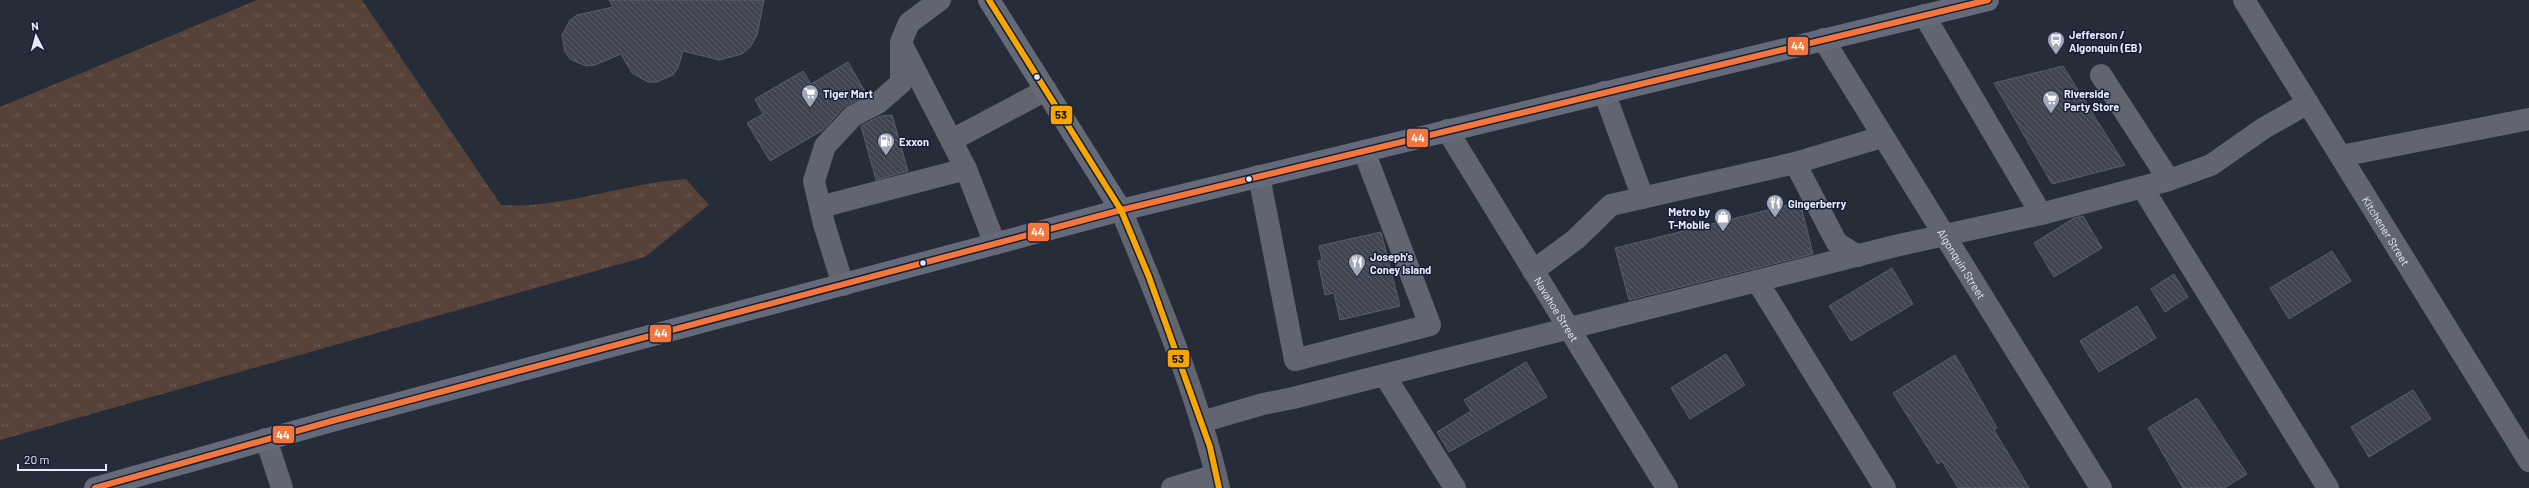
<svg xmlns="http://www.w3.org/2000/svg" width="2529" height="488" viewBox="0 0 2529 488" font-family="Barlow,sans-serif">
	<defs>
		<pattern id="grass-tufts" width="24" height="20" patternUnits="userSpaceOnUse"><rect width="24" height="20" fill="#564238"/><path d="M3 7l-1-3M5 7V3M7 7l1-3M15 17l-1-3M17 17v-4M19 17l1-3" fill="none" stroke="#6e5d56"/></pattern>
		<pattern id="building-back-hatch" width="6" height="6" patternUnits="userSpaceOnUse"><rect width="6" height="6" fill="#3f444f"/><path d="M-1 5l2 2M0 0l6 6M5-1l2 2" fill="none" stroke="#5b5f69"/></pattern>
	</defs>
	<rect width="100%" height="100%" fill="#272c39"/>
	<path fill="url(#grass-tufts)" d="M 257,0 L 362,0 L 501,205 C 564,209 624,183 686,179 L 709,205 L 645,257 L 0,440 L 0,107 Z"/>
	<path fill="url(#building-back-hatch)" stroke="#5a5e69" d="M 609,0 L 764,0 L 757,35 L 751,46 L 742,54 L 719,60 L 683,51 L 678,68 L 673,75 L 657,82 L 648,82 L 632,73 L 621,54 L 595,65 L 586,66 L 570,59 L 565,52 L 562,35 L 570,20 L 577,15 L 613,7 Z
		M 848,62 L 867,95 L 844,107 L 823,130 L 770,161 L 747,123 L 763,114 L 755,99 L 803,71 L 811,84 Z
		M 2063,66 L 2125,165 L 2052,184 L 1994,83 Z
		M 892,115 L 908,171 L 876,180 L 861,126 L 880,116 Z
		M 1800,202 L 1813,254 L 1629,300 L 1615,248 Z
		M 2083,216 L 2102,248 L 2054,277 L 2034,243 L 2074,218 Z
		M 1381,232 L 1400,306 L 1340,320 L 1334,293 L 1325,295 L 1318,261 L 1322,260 L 1319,246 Z
		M 2332,251 L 2351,281 L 2289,319 L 2270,288 Z
		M 1892,268 L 1913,304 L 1851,341 L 1829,306 Z
		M 2174,274 L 2188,297 L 2165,312 L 2151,289 Z
		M 2137,306 L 2156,338 L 2099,372 L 2080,341 Z
		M 1726,354 L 1745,385 L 1690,419 L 1671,388 Z
		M 1955,355 L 1997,428 L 1994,430 L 2029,488 L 1958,488 L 1942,461 L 1938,464 L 1893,393 Z
		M 1526,362 L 1547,397 L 1449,452 L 1437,432 L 1471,411 L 1464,400 Z
		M 2413,390 L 2431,419 L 2369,457 L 2351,427 Z
		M 2197,398 L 2247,474 L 2224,488 L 2183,488 L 2148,428 Z"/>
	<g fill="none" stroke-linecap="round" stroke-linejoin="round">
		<g stroke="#606570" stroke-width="22">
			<path id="s1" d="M 2244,0 L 2529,461"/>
			<path d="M 1924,15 L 2041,214"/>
			<path id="s2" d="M 1823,39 L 2101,488"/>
			<path d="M 903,47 L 966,169"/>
			<path d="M 2101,75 L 2169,180"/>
			<path d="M 1604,92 L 1643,198"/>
			<path id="s3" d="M 1447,130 L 1667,488"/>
			<path d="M 952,140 L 1046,90"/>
			<path d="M 2341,156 L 2529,119"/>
			<path d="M 1795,163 L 1882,137"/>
			<path d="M 1259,176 L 1295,360 L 1430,325 L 1364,151"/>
			<path d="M 2142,187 L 2328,488"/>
			<path d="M 820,207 L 966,169 L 995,244"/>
			<path d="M 1121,210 C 1158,299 1198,395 1219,488"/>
			<path d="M 1533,271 L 1576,239 L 1611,205 L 1795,163 L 1837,243 L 1858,256"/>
			<path d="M 1757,281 L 1885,488"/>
			<path d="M 843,285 L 824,224 L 814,181 L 825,146 L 853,116 L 878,103 L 901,83 L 901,42 L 909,23 L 940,0"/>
			<path d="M 1385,376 L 1455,488"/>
			<path d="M 1201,422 L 1263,404 L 1293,398 L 1895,246 L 2041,214 L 2169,180 L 2211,165 L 2264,128 L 2308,103"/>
			<path d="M 266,439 L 282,488"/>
			<path d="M 1172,488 L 1216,475"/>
		</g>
		<path stroke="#656a78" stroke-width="22" d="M 989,0 L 1121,210
			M 95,488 L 332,421 L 1121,210 L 1988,0"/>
		<g stroke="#161e37" stroke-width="9">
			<path id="bus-1" d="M 95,488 L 332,421 L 1121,210 L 1988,0"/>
		</g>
		<g stroke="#161e37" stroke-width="9">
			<path id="bus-2" d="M 989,0 L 1121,210 L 1149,277 L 1210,447 L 1219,488"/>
		</g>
		<use href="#bus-1" stroke="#f5763a" stroke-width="6"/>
		<use href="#bus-2" stroke="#f7a600" stroke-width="6"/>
	</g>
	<defs>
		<g id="bus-pin" transform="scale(0.9)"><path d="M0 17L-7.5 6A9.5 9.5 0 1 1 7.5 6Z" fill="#a2a8b8" stroke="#161e37"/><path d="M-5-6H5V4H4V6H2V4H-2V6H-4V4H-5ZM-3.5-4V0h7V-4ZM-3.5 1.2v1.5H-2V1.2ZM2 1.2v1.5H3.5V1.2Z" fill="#fff"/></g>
		<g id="supermarket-pin" transform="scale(0.9)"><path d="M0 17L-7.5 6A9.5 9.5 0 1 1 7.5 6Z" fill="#a2a8b8" stroke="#161e37"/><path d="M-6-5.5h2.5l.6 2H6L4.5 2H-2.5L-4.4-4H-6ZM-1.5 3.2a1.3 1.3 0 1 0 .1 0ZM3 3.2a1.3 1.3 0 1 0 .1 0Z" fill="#fff"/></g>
		<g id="fuel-pin" transform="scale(0.9)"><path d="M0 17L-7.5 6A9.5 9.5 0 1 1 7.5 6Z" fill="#a2a8b8" stroke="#161e37"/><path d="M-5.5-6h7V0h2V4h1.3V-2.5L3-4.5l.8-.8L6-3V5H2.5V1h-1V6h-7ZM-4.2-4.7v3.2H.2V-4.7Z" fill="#fff"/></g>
		<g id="restaurant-pin" transform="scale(0.9)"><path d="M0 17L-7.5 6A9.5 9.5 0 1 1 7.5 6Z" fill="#a2a8b8" stroke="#161e37"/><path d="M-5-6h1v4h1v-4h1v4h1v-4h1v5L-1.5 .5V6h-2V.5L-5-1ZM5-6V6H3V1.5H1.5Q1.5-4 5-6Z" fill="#fff"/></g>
		<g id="shop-pin" transform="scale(0.9)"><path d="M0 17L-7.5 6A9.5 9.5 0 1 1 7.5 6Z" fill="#a2a8b8" stroke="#161e37"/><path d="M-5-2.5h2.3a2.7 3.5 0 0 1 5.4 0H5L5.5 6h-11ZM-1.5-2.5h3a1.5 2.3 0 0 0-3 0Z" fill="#fff"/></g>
	</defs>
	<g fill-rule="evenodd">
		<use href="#bus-pin" x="2056" y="40"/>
		<use href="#supermarket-pin" x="810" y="93"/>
		<use href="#supermarket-pin" x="2051" y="99"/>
		<use href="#fuel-pin" x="886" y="141"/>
		<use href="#restaurant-pin" x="1775" y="203"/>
		<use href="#shop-pin" x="1723" y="217"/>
		<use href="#restaurant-pin" x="1357" y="262"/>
	</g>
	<g fill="#e4ebfc" stroke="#161e37" stroke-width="1.5">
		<circle cx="1037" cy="77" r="3.5"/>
		<circle cx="1249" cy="179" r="3.5"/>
		<circle cx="923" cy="263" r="3.5"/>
	</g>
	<g text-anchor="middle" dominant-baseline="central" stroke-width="3" stroke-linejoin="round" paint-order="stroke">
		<g font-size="11" font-weight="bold" fill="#e4ebfc" stroke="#161e37" text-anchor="start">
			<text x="2069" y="34">Jefferson /<tspan x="2069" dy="13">Algonquin (EB)</tspan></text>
			<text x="823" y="93">Tiger Mart</text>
			<text x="2064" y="93">Riverside<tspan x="2064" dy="13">Party Store</tspan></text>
			<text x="899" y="141">Exxon</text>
			<text x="1788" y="203">Gingerberry</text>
			<text x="1710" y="211" text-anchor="end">Metro by<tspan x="1710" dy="13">T-Mobile</tspan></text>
			<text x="1370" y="256">Joseph's<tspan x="1370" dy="13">Coney Island</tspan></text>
		</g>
		<g font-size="11" fill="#e4ebfc" stroke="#161e37">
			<text stroke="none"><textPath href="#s1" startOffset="271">Kitchener Street</textPath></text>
			<text stroke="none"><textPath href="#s2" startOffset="264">Algonquin Street</textPath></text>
			<text stroke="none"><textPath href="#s3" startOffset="210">Navahoe Street</textPath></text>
		</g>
	</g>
	<g stroke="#161e37" stroke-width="1.5">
		<rect x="1787" y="36" width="22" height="20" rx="4" fill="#f5763a"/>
		<rect x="1050" y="105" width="23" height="20" rx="4" fill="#f7a600"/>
		<rect x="1406" y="128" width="23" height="20" rx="4" fill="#f5763a"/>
		<rect x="1027" y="222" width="23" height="20" rx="4" fill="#f5763a"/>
		<rect x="649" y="324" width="23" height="19" rx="4" fill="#f5763a"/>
		<rect x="1167" y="349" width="23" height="19" rx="4" fill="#f7a600"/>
		<rect x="272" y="425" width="23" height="19" rx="4" fill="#f5763a"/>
	</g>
	<g font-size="11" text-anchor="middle" font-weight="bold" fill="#fff">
		<text x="1798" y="50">44</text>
		<text x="1418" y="142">44</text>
		<text x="1038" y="236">44</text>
		<text x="661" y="337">44</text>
		<text x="283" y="439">44</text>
	</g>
	<g font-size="11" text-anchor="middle" font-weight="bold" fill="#111">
		<text x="1061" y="119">53</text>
		<text x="1178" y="363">53</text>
	</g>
	<g transform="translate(36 36) rotate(354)" stroke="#161e37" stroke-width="3" paint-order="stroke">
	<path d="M0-3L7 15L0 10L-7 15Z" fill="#e4ebfc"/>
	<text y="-6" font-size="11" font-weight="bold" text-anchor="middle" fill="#e4ebfc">N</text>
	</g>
	<path d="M18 464v6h88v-6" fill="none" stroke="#e4ebfc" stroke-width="2"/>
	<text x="24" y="464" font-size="12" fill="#e4ebfc" stroke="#161e37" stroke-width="3" paint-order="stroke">20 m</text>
</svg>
